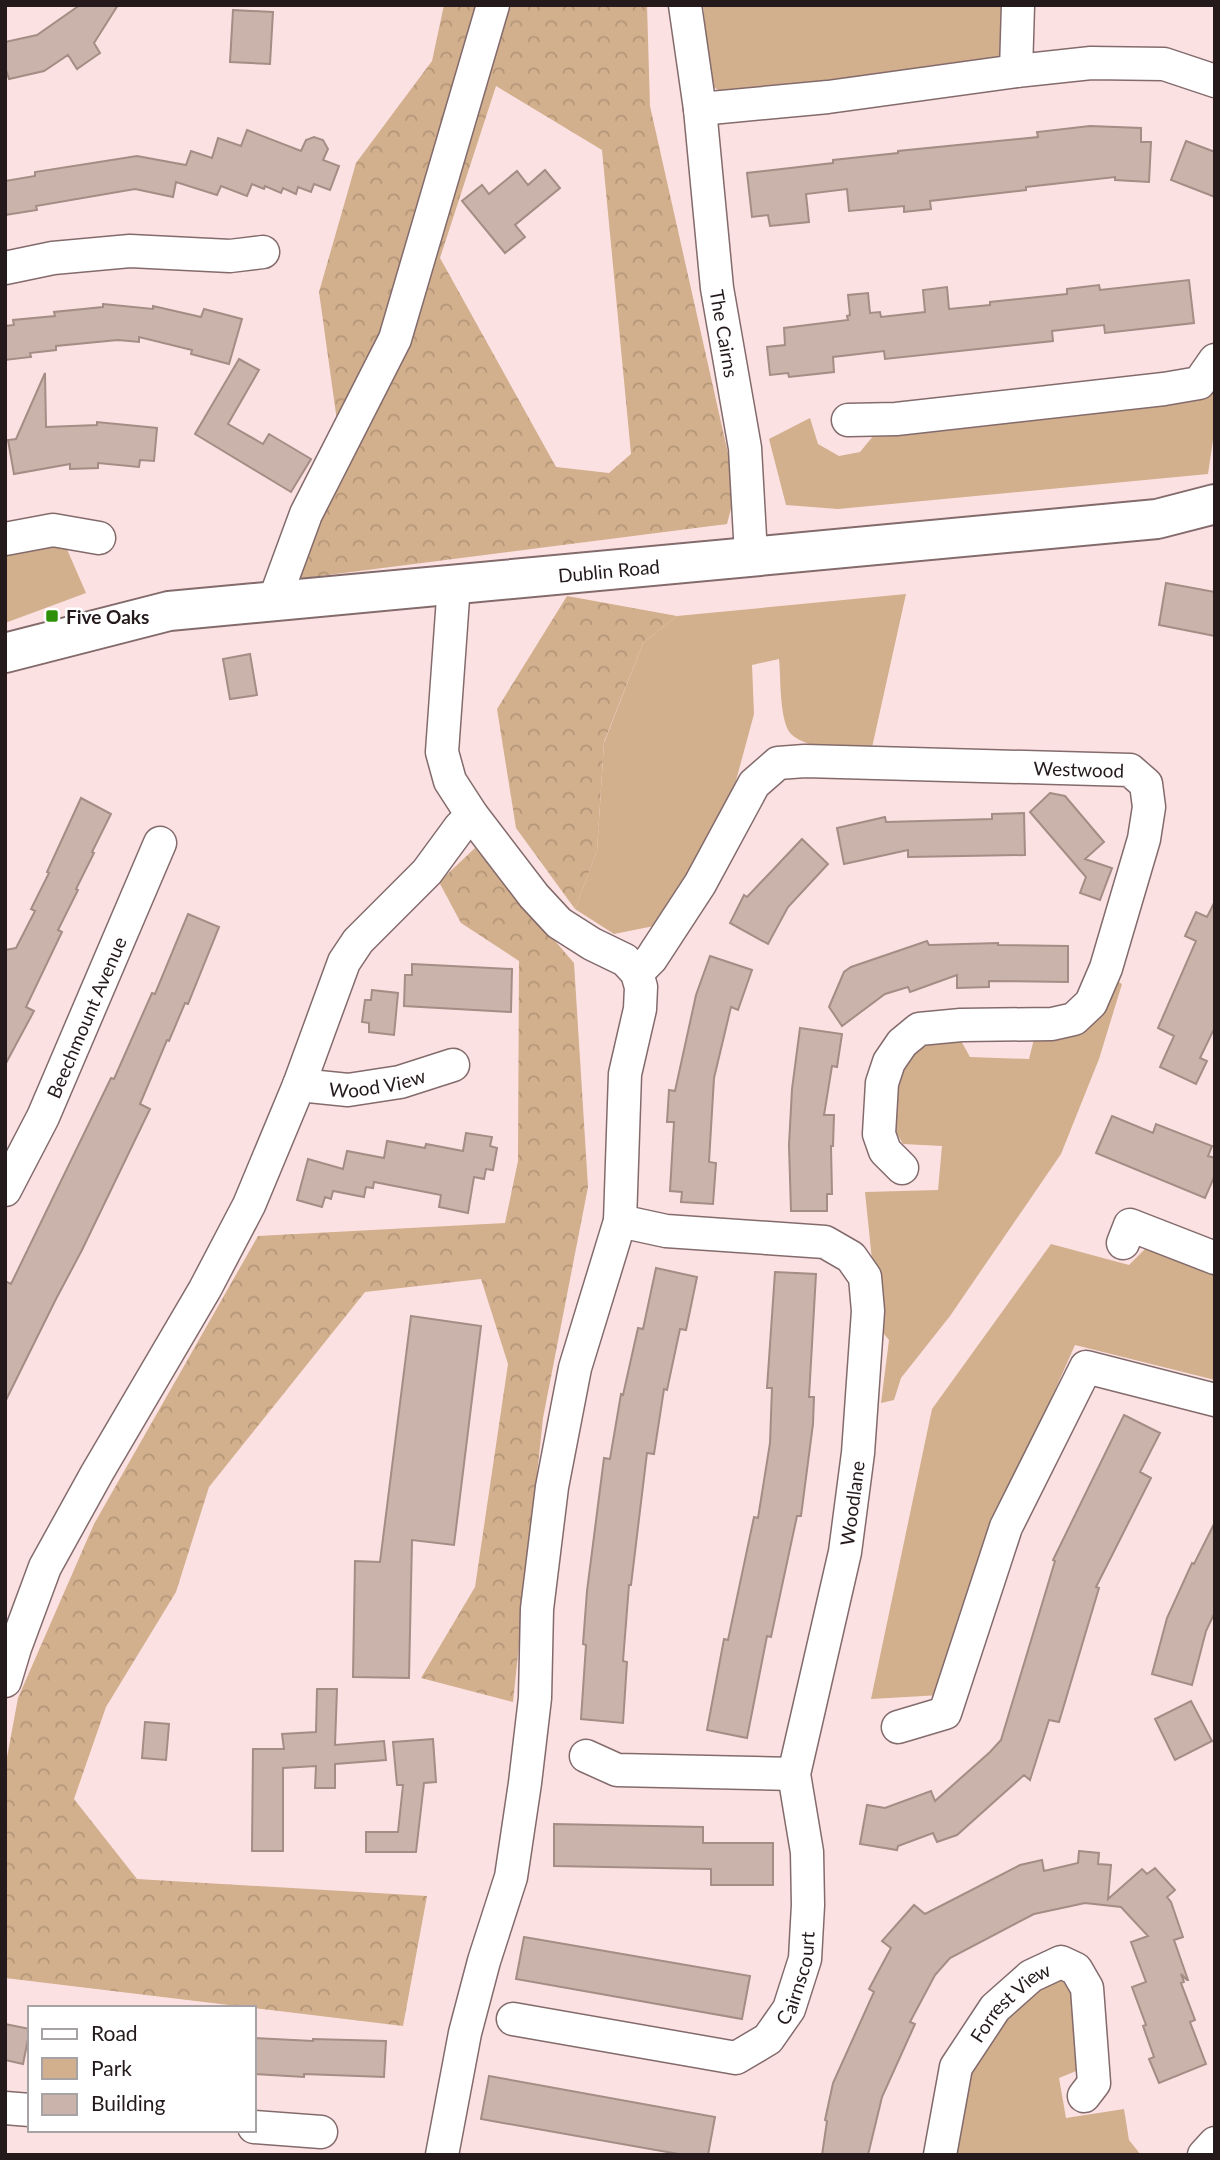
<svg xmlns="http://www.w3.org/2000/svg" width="1220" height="2160" viewBox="0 0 1220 2160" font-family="Lato,sans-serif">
	<defs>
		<pattern id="forest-crowns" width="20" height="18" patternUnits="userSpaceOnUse" patternTransform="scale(1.75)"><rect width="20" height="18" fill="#d2af8d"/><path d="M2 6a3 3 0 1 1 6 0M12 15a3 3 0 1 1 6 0" fill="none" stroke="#b49679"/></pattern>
	</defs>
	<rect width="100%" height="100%" fill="#fce1e2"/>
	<path fill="#d2af8d" d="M 703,5 L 1002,5 L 1005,49 L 992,65 L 731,99 L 711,85 Z
		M 1215,382 L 1215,426 L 1208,474 L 838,509 L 786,505 L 769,439 L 810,418 L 818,444 L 839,456 L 860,452 L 874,435 L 1181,397 Z
		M 49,541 L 66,547 L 86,593 L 5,623 L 5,550 Z
		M 906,594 L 871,752 C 850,749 807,750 791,734 C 779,721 781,677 779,659 L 752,665 L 754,714 L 734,788 L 687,879 L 654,926 L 614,934 L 575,909 L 597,851 L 604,743 L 643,643 L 677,616 Z
		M 1113,979 L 1122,984 L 1099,1059 L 1061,1154 L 950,1316 L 901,1378 L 894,1400 L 881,1403 L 889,1340 L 879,1328 L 865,1192 L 938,1190 L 942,1146 L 903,1144 L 892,1125 L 892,1076 L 921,1037 L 959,1037 L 970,1057 L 1029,1059 L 1034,1039 C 1048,1038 1066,1039 1079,1034 C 1101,1026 1106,998 1113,979 Z
		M 1051,1244 L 1129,1265 L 1150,1244 L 1215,1271 L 1215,1380 L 1075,1345 L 996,1523 L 941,1695 L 871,1699 L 932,1409 Z
		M 1059,1976 L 1071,1982 L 1086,2067 L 1059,2078 L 1066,2118 L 1124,2109 L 1129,2140 L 1141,2155 L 948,2155 L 974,2056 L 994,2026 L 1040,1982 Z"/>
	<path fill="url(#forest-crowns)" fill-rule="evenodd" d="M 444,5 L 647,5 L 650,106 L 736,489 L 727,524 L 281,581 L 337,421 L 319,292 L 356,163 L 432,61 ZM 496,86 L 602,150 L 631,454 L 609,473 L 556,467 L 440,258 Z
		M 567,596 L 677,616 L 643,643 L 604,742 L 597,851 L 575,909 L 516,828 L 497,709 Z
		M 475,848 L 574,963 L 588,1187 L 543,1418 L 513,1702 L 421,1678 L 475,1587 L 508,1364 L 481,1279 L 365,1292 L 209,1487 L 176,1592 L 106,1707 L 74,1799 L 137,1879 L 427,1896 L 403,2026 L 5,1978 L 5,1768 L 18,1698 L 94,1524 L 258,1236 L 505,1223 L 518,1161 L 519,961 L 461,923 L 439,882 Z"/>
	<path fill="#cab3aa" stroke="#a48d85" stroke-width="2" d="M 80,5 L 118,5 L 94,43 L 100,53 L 77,69 L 68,55 L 44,71 L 9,79 L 5,67 L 5,42 L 37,35 Z
		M 233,10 L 273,12 L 270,64 L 230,62 Z
		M 1090,126 L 1141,128 L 1141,142 L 1151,142 L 1149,182 L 1115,180 L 1115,177 L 1026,187 L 1026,190 L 930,201 L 931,209 L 904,212 L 904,206 L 849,211 L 847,189 L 806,194 L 809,222 L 770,226 L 768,215 L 752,217 L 747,173 L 833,163 L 833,160 L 898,153 L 898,151 L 1038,137 L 1037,132 Z
		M 247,130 L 301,151 L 306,140 L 314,137 L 323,140 L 328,149 L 323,160 L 339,166 L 330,190 L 314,184 L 311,192 L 298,187 L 296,194 L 283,188 L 281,193 L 265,186 L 264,189 L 252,184 L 247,196 L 221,186 L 217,195 L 176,182 L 173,197 L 135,189 L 36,206 L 37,210 L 5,215 L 5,181 L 35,176 L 35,172 L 137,156 L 186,165 L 191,151 L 212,158 L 218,138 L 241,146 Z
		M 1186,141 L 1215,152 L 1215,197 L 1171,180 Z
		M 545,170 L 560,188 L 515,225 L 525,237 L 505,253 L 462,201 L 482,185 L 489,194 L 517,171 L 528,185 Z
		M 1189,280 L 1194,323 L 1105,333 L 1104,325 L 1052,331 L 1053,341 L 885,359 L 884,351 L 833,357 L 834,372 L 789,377 L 788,373 L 770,375 L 767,347 L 785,345 L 784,328 L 848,320 L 847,316 L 850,315 L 848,295 L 868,293 L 870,313 L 880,312 L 881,317 L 925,312 L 923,290 L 947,287 L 949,309 L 990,305 L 990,302 L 1067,294 L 1067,289 L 1099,285 L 1100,290 Z
		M 103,304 L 153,309 L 153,306 L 201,317 L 204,309 L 242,319 L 229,364 L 191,354 L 192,350 L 139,337 L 139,342 L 118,340 L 56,346 L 56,350 L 30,353 L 31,357 L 5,360 L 5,326 L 14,325 L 13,320 L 55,316 L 54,312 L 103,307 Z
		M 239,359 L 259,370 L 228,424 L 263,444 L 269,434 L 311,459 L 291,492 L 195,434 Z
		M 45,373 L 46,427 L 97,425 L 97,422 L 157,428 L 154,461 L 140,460 L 139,467 L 98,463 L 98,468 L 70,469 L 70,464 L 14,474 L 8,440 L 16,439 Z
		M 1166,583 L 1215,592 L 1215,636 L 1159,625 Z
		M 250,654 L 257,695 L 230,699 L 223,659 Z
		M 1050,793 L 1065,796 L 1104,842 L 1085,859 L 1112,868 L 1100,900 L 1080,893 L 1086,877 L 1030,812 Z
		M 81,798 L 111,814 L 92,852 L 94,853 L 76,889 L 78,890 L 58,930 L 62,932 L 26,1007 L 34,1011 L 5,1065 L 5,950 L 16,948 L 35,911 L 31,909 L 49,873 L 47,872 Z
		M 1024,813 L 1025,855 L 908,857 L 908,850 L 844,864 L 837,828 L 885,817 L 886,822 L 992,819 L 992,814 Z
		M 802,839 L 828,864 L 788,907 L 768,944 L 730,923 L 744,895 L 747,897 Z
		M 1215,901 L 1215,1027 L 1200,1058 L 1207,1061 L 1196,1084 L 1160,1067 L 1174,1036 L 1158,1028 L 1196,941 L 1185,936 L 1196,912 L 1207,917 Z
		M 188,914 L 219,927 L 188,1004 L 185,1003 L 169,1041 L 167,1040 L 140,1104 L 150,1109 L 82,1250 L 56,1299 L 5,1402 L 5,1281 L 11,1284 L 111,1078 L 114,1079 L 152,993 L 155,994 Z
		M 927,941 L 929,945 L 998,943 L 998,945 L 1068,946 L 1068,982 L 989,981 L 989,987 L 957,988 L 957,975 L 910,992 L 908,987 L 885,994 L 842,1026 L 829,1007 L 844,972 L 851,967 Z
		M 710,956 L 752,970 L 738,1010 L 731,1007 L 714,1078 L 709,1162 L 716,1163 L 713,1204 L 681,1202 L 682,1192 L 670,1191 L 674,1122 L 667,1122 L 669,1090 L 675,1091 L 696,995 Z
		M 412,964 L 512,969 L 511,1012 L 404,1006 L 405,975 L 412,975 Z
		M 372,990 L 398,993 L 394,1035 L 369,1032 L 369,1023 L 362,1022 L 365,1000 L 371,1000 Z
		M 800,1028 L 842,1034 L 837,1067 L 832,1066 L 824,1115 L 834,1115 L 833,1146 L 831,1146 L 832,1194 L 827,1194 L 827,1211 L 791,1211 L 789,1145 L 792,1089 Z
		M 1112,1116 L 1153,1133 L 1156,1124 L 1212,1146 L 1208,1156 L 1215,1158 L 1215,1175 L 1205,1198 L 1096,1153 Z
		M 466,1133 L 492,1137 L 490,1146 L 497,1148 L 493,1170 L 486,1169 L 484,1179 L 474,1177 L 468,1213 L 439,1207 L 441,1195 L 374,1182 L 373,1188 L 366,1187 L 364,1197 L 333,1191 L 331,1199 L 325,1197 L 322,1207 L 297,1200 L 308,1159 L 343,1169 L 347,1151 L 384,1158 L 387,1141 L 425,1148 L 426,1144 L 463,1151 Z
		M 656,1268 L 697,1277 L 686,1330 L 680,1329 L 667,1390 L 664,1389 L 654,1454 L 647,1453 L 631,1585 L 629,1585 L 623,1661 L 627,1662 L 623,1723 L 581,1719 L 586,1645 L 583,1644 L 587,1591 L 604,1458 L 610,1459 L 621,1394 L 623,1395 L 638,1328 L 643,1329 Z
		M 775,1272 L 816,1274 L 809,1397 L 814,1397 L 813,1424 L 801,1516 L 797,1516 L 771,1637 L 767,1636 L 747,1738 L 707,1730 L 724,1639 L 728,1640 L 754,1517 L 758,1518 L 770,1443 L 772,1388 L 767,1388 Z
		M 411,1316 L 481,1326 L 454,1545 L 412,1540 L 409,1678 L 353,1677 L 355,1561 L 380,1562 Z
		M 1124,1415 L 1160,1433 L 1140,1472 L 1151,1478 L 1096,1587 L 1099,1588 L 1059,1722 L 1049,1720 L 1030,1780 L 1024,1775 L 957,1835 L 937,1842 L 933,1833 L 898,1846 L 897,1850 L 860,1844 L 867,1805 L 885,1808 L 931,1791 L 935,1801 L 990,1752 L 1001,1740 L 1055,1561 L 1053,1560 Z
		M 1215,1522 L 1215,1612 L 1206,1631 L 1192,1685 L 1152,1674 L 1167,1618 L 1192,1563 L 1194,1564 Z
		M 317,1689 L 337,1689 L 335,1745 L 384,1741 L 386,1760 L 335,1764 L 335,1788 L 315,1788 L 316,1766 L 283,1768 L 283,1851 L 252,1851 L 253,1749 L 284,1749 L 282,1734 L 316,1732 Z
		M 1191,1701 L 1212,1741 L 1175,1760 L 1155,1719 Z
		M 145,1722 L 169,1724 L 166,1760 L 142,1758 Z
		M 433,1739 L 436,1782 L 424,1783 L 416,1852 L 366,1852 L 366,1832 L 398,1832 L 403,1785 L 397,1785 L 393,1742 Z
		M 554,1824 L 703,1827 L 703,1843 L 773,1843 L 773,1885 L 711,1885 L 711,1869 L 554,1866 Z
		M 1079,1851 L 1099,1853 L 1098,1864 L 1111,1865 L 1108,1899 L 1142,1869 L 1147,1874 L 1155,1868 L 1175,1890 L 1167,1897 L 1171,1902 L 1183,1937 L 1174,1940 L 1188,1980 L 1187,1980 L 1181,1974 L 1184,1982 L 1181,1983 L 1195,2020 L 1190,2022 L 1206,2064 L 1159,2083 L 1149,2059 L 1154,2057 L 1143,2026 L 1146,2025 L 1132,1987 L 1146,1982 L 1131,1942 L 1148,1936 L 1121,1907 L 1085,1903 L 1034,1914 L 950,1958 L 935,1975 L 910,2022 L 915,2024 L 882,2097 L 868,2155 L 822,2155 L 827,2121 L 825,2120 L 833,2083 L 874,1992 L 869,1989 L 891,1948 L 882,1941 L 914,1905 L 925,1914 L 1020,1865 L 1042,1860 L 1044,1871 L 1078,1863 Z
		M 524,1937 L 750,1976 L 742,2019 L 516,1979 Z
		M 5,2024 L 30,2029 L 23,2064 L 5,2060 Z
		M 254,2038 L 313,2041 L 313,2039 L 386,2041 L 384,2077 L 304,2074 L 304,2077 L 254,2074 Z
		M 489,2076 L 715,2117 L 708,2155 L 684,2155 L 481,2119 Z"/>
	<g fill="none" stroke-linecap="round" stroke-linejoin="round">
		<g stroke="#836b6c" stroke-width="35">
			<g id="minor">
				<path id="s1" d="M 685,5 L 700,109 L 717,288 L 745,448 L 751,555"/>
				<path d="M 1016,71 L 1018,5"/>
				<path d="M 700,109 L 828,97 L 1016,71 L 1091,63 L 1164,64 L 1215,81"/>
				<path d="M 5,268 L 53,258 L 130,251 L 230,256 L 263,252"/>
				<path d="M 848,420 L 896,419 L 1164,389 L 1199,383 L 1215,360"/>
				<path d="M 5,539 L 53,530 L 99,538"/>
				<path d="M 274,601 L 306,514 L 395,339 L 493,5"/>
				<path id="s2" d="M 637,973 L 651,959 L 700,884 L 754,784 L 778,763 L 805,761 L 1130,770 L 1146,784 L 1149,807 L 1144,839 L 1106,968 L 1091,1003 L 1074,1019 L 1052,1024 L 961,1025 L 919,1029 L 902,1043 L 889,1062 L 882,1083 L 879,1134 L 885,1151 L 902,1168"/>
				<path id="s3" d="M 299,1085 L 348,1090 L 400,1082 L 453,1065"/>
				<path id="s4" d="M 5,1190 L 43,1117 L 160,843"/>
				<path d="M 1123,1243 L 1130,1225 L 1215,1258"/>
				<path d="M 5,1681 L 15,1648 L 45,1567 L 97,1473 L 205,1289 L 249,1205 L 299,1085 L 344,962 L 358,941 L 427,872 L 460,827 L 472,815"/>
				<path d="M 898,1727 L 945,1713 L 1006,1527 L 1086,1367 L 1215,1400"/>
				<path d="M 586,1756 L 617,1770 L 794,1774"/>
				<path id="s5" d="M 513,2019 L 736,2058 L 768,2039 L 789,2009 L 805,1959 L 808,1905 L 807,1852 L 794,1774 L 845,1552 L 858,1453 L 868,1311 L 865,1277 L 851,1257 L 825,1242 L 666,1231 L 620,1221"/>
				<path d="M 5,2108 L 30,2110"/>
				<path d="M 254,2127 L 321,2132"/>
				<path d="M 442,2155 L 465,2033 L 484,1961 L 511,1877 L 525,1783 L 535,1698 L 537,1609 L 552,1487 L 575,1368 L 620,1221 L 625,1074 L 640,1009 L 641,987 L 637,973 L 625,960 L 592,944 L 559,923 L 534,896 L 472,815 L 450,781 L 442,752 L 454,584"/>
				<path id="s6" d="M 940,2155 L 956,2067 L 995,2008 L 1031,1976 L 1061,1962 L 1076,1969 L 1087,1988 L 1094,2083 L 1084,2096"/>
				<path d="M 1204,2155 L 1215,2143"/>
			</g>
		</g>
		<g stroke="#836b6c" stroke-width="42">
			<g id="secondary">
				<path id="s7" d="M 5,653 L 169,611 L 1157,519 L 1215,504"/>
			</g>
		</g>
		<use href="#minor" stroke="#fff" stroke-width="32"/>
		<use href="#secondary" stroke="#fff" stroke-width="38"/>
	</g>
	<rect fill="#2e9009" stroke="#fff" stroke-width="2.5" x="45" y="609" width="14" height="14" rx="3.5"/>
	<g text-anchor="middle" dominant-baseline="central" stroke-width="5" stroke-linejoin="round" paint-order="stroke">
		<g font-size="19" fill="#241a1b" stroke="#fff">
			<text stroke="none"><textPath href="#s1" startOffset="331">The Cairns</textPath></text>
			<text stroke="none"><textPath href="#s7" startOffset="611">Dublin Road</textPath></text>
			<text stroke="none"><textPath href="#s2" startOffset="556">Westwood</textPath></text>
			<text stroke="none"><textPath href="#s4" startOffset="191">Beechmount Avenue</textPath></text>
			<text stroke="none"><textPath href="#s3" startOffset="79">Wood View</textPath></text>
			<text stroke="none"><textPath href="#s5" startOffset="816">Woodlane</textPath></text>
			<text stroke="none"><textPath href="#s5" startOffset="332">Cairnscourt</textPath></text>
			<text stroke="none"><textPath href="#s6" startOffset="175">Forrest View</textPath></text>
		</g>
		<g font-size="19" font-weight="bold" fill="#241a1b" stroke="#fff" text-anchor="start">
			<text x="66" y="616">Five Oaks</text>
		</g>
	</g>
	<rect width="1220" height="2160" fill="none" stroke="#241a1b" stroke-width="14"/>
	<rect x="28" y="2006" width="228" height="126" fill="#ffffff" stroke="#a7a3a4" stroke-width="2"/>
	<rect x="42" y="2029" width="35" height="10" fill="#ffffff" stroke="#a7a3a4" stroke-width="2"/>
	<text x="91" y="2041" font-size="21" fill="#241a1b">Road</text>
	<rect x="42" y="2058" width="35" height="21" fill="#d2af8d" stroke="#a7a3a4" stroke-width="2"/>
	<text x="91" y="2076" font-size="21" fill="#241a1b">Park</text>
	<rect x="42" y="2094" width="35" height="21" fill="#cab3aa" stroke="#a7a3a4" stroke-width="2"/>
	<text x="91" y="2111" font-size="21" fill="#241a1b">Building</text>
</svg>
